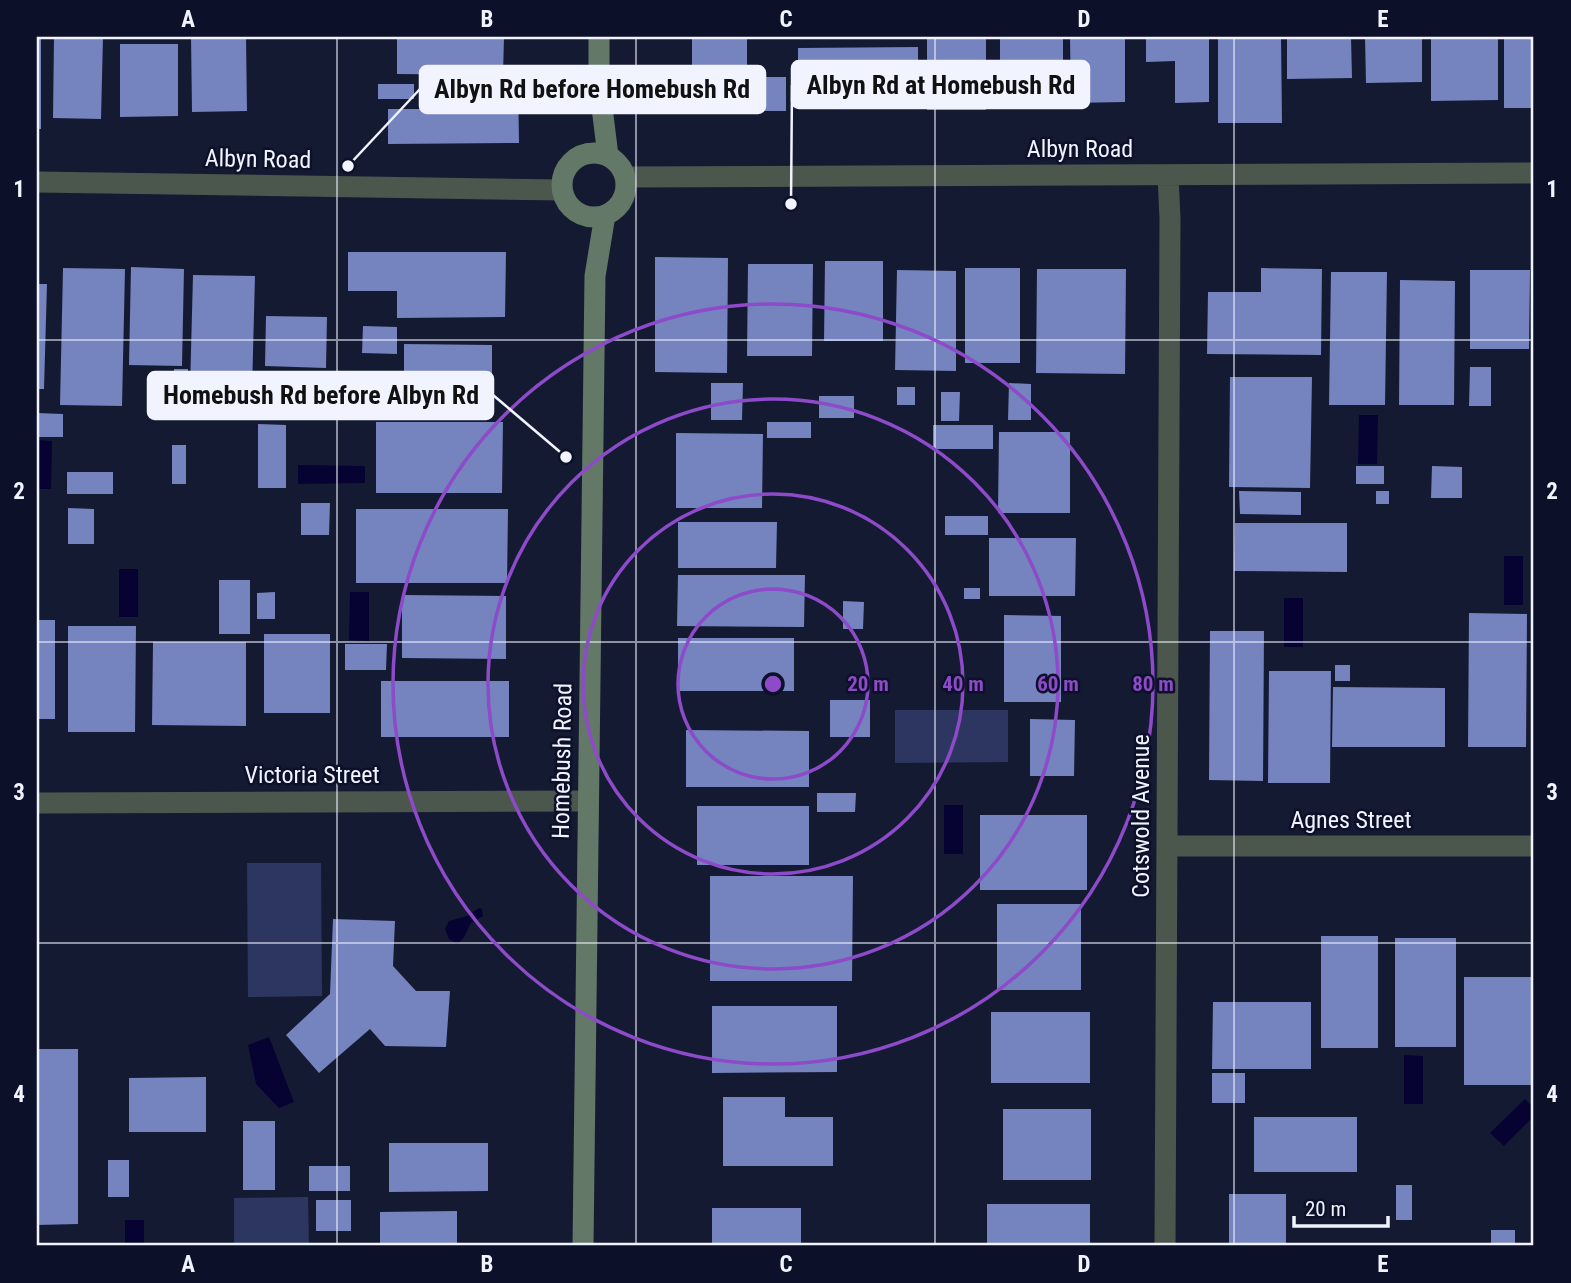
<svg xmlns="http://www.w3.org/2000/svg" width="1571" height="1283" viewBox="0 0 1571 1283" font-family="'Roboto Condensed',sans-serif">
	<rect width="100%" height="100%" fill="#151a33"/>
	<path fill="#2d3660" d="M 895,710 L 1008,710 L 1008,762 L 895,763 Z
		M 247,863 L 321,863 L 322,996 L 248,997 Z
		M 308,1197 L 309,1246 L 234,1246 L 234,1198 Z"/>
	<path fill="#060333" d="M 1359,415 L 1378,415 L 1377,464 L 1358,464 Z
		M 37,440 L 52,441 L 51,489 L 37,489 Z
		M 298,465 L 365,466 L 365,483 L 298,484 Z
		M 1504,556 L 1523,556 L 1523,605 L 1504,605 Z
		M 119,569 L 138,569 L 138,617 L 119,617 Z
		M 350,592 L 369,592 L 369,641 L 349,640 Z
		M 1284,598 L 1303,598 L 1303,647 L 1284,647 Z
		M 944,805 L 963,805 L 963,854 L 944,854 Z
		M 479,908 L 482,909 L 483,916 L 471,923 L 463,939 L 457,944 L 449,939 L 445,929 L 449,921 L 467,916 Z
		M 269,1037 L 294,1102 L 279,1108 L 256,1084 L 248,1045 Z
		M 1404,1055 L 1423,1056 L 1423,1104 L 1404,1104 Z
		M 1525,1099 L 1534,1108 L 1534,1116 L 1504,1146 L 1490,1133 Z
		M 125,1220 L 144,1220 L 144,1246 L 125,1246 Z"/>
	<path fill="#7583be" d="M 37,37 L 41,37 L 41,129 L 37,129 Z
		M 54,37 L 103,37 L 101,119 L 53,118 Z
		M 191,37 L 246,37 L 247,111 L 192,112 Z
		M 397,37 L 504,37 L 503,75 L 397,74 Z
		M 692,37 L 747,37 L 747,77 L 786,77 L 786,111 L 692,111 Z
		M 927,37 L 986,37 L 986,110 L 927,110 Z
		M 1000,37 L 1063,37 L 1063,78 L 1000,78 Z
		M 1070,37 L 1125,37 L 1125,102 L 1071,103 Z
		M 1146,37 L 1209,37 L 1209,102 L 1175,103 L 1175,61 L 1146,62 Z
		M 1218,37 L 1281,37 L 1282,123 L 1218,123 Z
		M 1287,37 L 1351,37 L 1352,78 L 1287,79 Z
		M 1365,37 L 1422,37 L 1422,82 L 1366,83 Z
		M 1431,37 L 1498,37 L 1498,100 L 1431,101 Z
		M 1504,37 L 1534,37 L 1534,108 L 1504,108 Z
		M 120,44 L 178,44 L 178,116 L 120,117 Z
		M 918,47 L 918,109 L 798,109 L 798,48 Z
		M 518,79 L 519,143 L 388,144 L 388,109 L 462,109 L 461,80 Z
		M 378,84 L 414,84 L 414,99 L 378,99 Z
		M 348,252 L 506,252 L 505,317 L 397,318 L 397,291 L 348,291 Z
		M 655,257 L 728,258 L 727,373 L 655,372 Z
		M 825,261 L 883,261 L 883,341 L 824,341 Z
		M 748,264 L 813,264 L 812,356 L 747,356 Z
		M 131,267 L 184,269 L 182,366 L 129,365 Z
		M 63,268 L 125,269 L 122,406 L 60,405 Z
		M 965,268 L 1020,268 L 1020,363 L 965,363 Z
		M 1261,268 L 1322,269 L 1321,355 L 1207,354 L 1208,292 L 1261,292 Z
		M 1037,269 L 1126,269 L 1125,374 L 1036,373 Z
		M 897,270 L 956,271 L 956,371 L 895,370 Z
		M 1470,270 L 1530,270 L 1529,349 L 1470,349 Z
		M 1331,272 L 1387,272 L 1385,405 L 1329,405 Z
		M 193,275 L 255,276 L 252,390 L 190,389 Z
		M 1400,280 L 1455,281 L 1454,405 L 1399,405 Z
		M 37,284 L 47,284 L 44,389 L 37,389 Z
		M 266,316 L 327,317 L 326,368 L 265,366 Z
		M 363,326 L 397,327 L 397,354 L 362,353 Z
		M 404,344 L 492,345 L 492,409 L 404,409 Z
		M 1470,367 L 1491,367 L 1491,406 L 1469,406 Z
		M 174,369 L 188,369 L 188,397 L 174,397 Z
		M 1230,377 L 1312,377 L 1310,488 L 1229,487 Z
		M 711,383 L 743,383 L 742,420 L 711,420 Z
		M 1009,383 L 1031,384 L 1031,420 L 1008,420 Z
		M 897,387 L 915,387 L 915,405 L 897,405 Z
		M 941,392 L 960,392 L 959,421 L 941,421 Z
		M 819,396 L 854,396 L 854,418 L 819,418 Z
		M 37,413 L 63,414 L 63,437 L 37,437 Z
		M 376,422 L 503,422 L 502,493 L 376,493 Z
		M 767,422 L 811,422 L 811,438 L 767,438 Z
		M 258,424 L 286,425 L 286,488 L 258,488 Z
		M 933,425 L 993,425 L 993,449 L 933,449 Z
		M 999,432 L 1070,432 L 1070,513 L 998,513 Z
		M 676,433 L 763,434 L 762,508 L 676,508 Z
		M 172,445 L 186,445 L 186,484 L 172,484 Z
		M 1356,466 L 1384,466 L 1384,484 L 1356,484 Z
		M 1432,466 L 1462,467 L 1462,498 L 1431,498 Z
		M 67,472 L 113,472 L 113,494 L 67,494 Z
		M 1239,491 L 1301,492 L 1301,515 L 1240,514 Z
		M 1376,491 L 1389,491 L 1389,504 L 1376,504 Z
		M 301,503 L 330,503 L 329,535 L 301,535 Z
		M 68,508 L 94,509 L 94,544 L 68,544 Z
		M 356,509 L 508,509 L 507,583 L 356,583 Z
		M 945,516 L 988,516 L 988,535 L 945,535 Z
		M 678,522 L 777,522 L 776,568 L 678,568 Z
		M 1235,523 L 1347,523 L 1347,572 L 1234,571 Z
		M 989,538 L 1076,538 L 1075,596 L 989,596 Z
		M 678,575 L 805,575 L 804,627 L 677,626 Z
		M 219,580 L 250,580 L 250,634 L 219,634 Z
		M 964,588 L 980,588 L 980,599 L 964,599 Z
		M 275,592 L 275,619 L 257,619 L 257,593 Z
		M 402,595 L 506,596 L 506,659 L 402,658 Z
		M 843,601 L 864,602 L 863,629 L 843,629 Z
		M 1469,613 L 1527,614 L 1526,747 L 1468,747 Z
		M 1004,615 L 1061,616 L 1061,702 L 1004,702 Z
		M 37,620 L 55,620 L 55,719 L 37,719 Z
		M 68,626 L 136,626 L 135,732 L 68,732 Z
		M 1210,631 L 1264,631 L 1263,781 L 1209,780 Z
		M 264,634 L 330,634 L 330,713 L 264,713 Z
		M 678,638 L 794,638 L 794,691 L 678,691 Z
		M 153,642 L 246,642 L 246,726 L 152,725 Z
		M 345,644 L 387,644 L 386,670 L 345,670 Z
		M 1335,665 L 1350,665 L 1350,681 L 1335,681 Z
		M 1269,671 L 1331,671 L 1330,783 L 1268,783 Z
		M 381,681 L 509,681 L 509,737 L 381,737 Z
		M 1333,687 L 1445,688 L 1445,747 L 1332,747 Z
		M 830,700 L 870,700 L 870,737 L 830,737 Z
		M 1030,719 L 1075,720 L 1074,776 L 1030,776 Z
		M 686,730 L 809,731 L 809,787 L 686,787 Z
		M 817,793 L 856,793 L 855,812 L 817,812 Z
		M 697,806 L 809,806 L 809,865 L 697,865 Z
		M 980,815 L 1087,815 L 1087,890 L 980,890 Z
		M 710,876 L 853,876 L 852,981 L 710,981 Z
		M 997,904 L 1081,904 L 1081,990 L 997,990 Z
		M 333,919 L 395,921 L 393,966 L 416,991 L 450,991 L 446,1047 L 385,1046 L 370,1029 L 319,1073 L 286,1035 L 330,994 Z
		M 1321,936 L 1378,936 L 1378,1048 L 1321,1048 Z
		M 1395,938 L 1456,938 L 1456,1047 L 1395,1047 Z
		M 1464,977 L 1534,977 L 1534,1085 L 1464,1085 Z
		M 1213,1002 L 1311,1002 L 1311,1069 L 1212,1069 Z
		M 712,1006 L 837,1006 L 837,1072 L 712,1073 Z
		M 991,1012 L 1090,1012 L 1090,1083 L 991,1083 Z
		M 37,1049 L 78,1049 L 78,1224 L 37,1225 Z
		M 1212,1073 L 1245,1073 L 1245,1103 L 1212,1103 Z
		M 206,1077 L 206,1132 L 129,1132 L 129,1078 Z
		M 723,1097 L 785,1097 L 785,1117 L 833,1117 L 833,1166 L 723,1166 Z
		M 1003,1109 L 1091,1109 L 1091,1180 L 1003,1180 Z
		M 1254,1117 L 1357,1117 L 1357,1172 L 1254,1172 Z
		M 243,1121 L 275,1121 L 275,1190 L 243,1190 Z
		M 389,1143 L 488,1143 L 488,1191 L 389,1192 Z
		M 108,1160 L 129,1160 L 129,1197 L 108,1197 Z
		M 309,1166 L 350,1166 L 350,1191 L 309,1191 Z
		M 1396,1185 L 1412,1185 L 1412,1220 L 1396,1220 Z
		M 1229,1194 L 1286,1194 L 1286,1246 L 1229,1246 Z
		M 316,1200 L 351,1200 L 351,1231 L 316,1231 Z
		M 987,1204 L 1090,1204 L 1090,1246 L 987,1246 Z
		M 712,1208 L 801,1208 L 801,1246 L 712,1246 Z
		M 457,1211 L 457,1246 L 380,1246 L 380,1212 Z
		M 1491,1230 L 1515,1230 L 1515,1246 L 1491,1246 Z"/>
	<g fill="none" stroke-linecap="round" stroke-linejoin="round">
		<path stroke="#4b574d" stroke-width="21" d="M 626,177 L 1534,173
			M 37,182 L 562,190
			M 37,803 L 588,801
			M 1167,846 L 1534,846
			M 1165,1246 L 1170,219 L 1168,175"/>
		<path stroke="#647868" stroke-width="21" d="M 599,37 L 599,83 L 608,156
			M562 185a32 32 0 1 1 64 0a32 32 0 1 1-64 0Z
			M 583,1246 L 595,276 L 605,215"/>
	</g>
	<path fill="none" stroke="#f1f4ff" stroke-width="2" stroke-opacity="0.55" d="M 337,37 L 337,1246M 636,37 L 636,1246M 935,37 L 935,1246M 1234,37 L 1234,1246M 37,340 L 1534,340M 37,642 L 1534,642M 37,943 L 1534,943"/>
	<g fill="none" stroke="#8d4ac9" stroke-width="3.5">
		<circle cx="773" cy="684" r="95"/>
		<circle cx="773" cy="684" r="190"/>
		<circle cx="773" cy="684" r="285"/>
		<circle cx="773" cy="684" r="380"/>
	</g>
	<g text-anchor="middle" dominant-baseline="central" stroke-width="5" stroke-linejoin="round" paint-order="stroke">
		<g font-size="24" fill="#f1f4ff" stroke="#0c1129">
			<text x="1080" y="149">Albyn Road</text>
			<text transform="translate(258 159) rotate(1)">Albyn Road</text>
			<text transform="translate(562 761) rotate(-89)">Homebush Road</text>
			<text x="312" y="775">Victoria Street</text>
			<text transform="translate(1141 816) rotate(-90)">Cotswold Avenue</text>
			<text x="1351" y="820">Agnes Street</text>
		</g>
	</g>
	<circle cx="773" cy="684" r="10" fill="#8d4ac9" stroke="#0c1129" stroke-width="3.5"/>
	<g font-size="21" text-anchor="middle" font-weight="bold" fill="#8d4ac9" stroke="#0c1129" stroke-width="5" stroke-linejoin="round" paint-order="stroke">
		<text x="868" y="691">20 m</text>
		<text x="963" y="691">40 m</text>
		<text x="1058" y="691">60 m</text>
		<text x="1153" y="691">80 m</text>
	</g>
	<path fill="none" stroke="#f1f4ff" stroke-width="2.5" d="M791 204L792 85M348 166L420 89M566 457L493 395"/>
	<g fill="#f1f4ff" stroke="#0c1129" stroke-width="2.5">
		<circle cx="791" cy="204" r="7"/>
		<circle cx="348" cy="166" r="7"/>
		<circle cx="566" cy="457" r="7"/>
	</g>
	<g fill="#f1f4ff" stroke="#f1f4ff" stroke-width="2.5">
		<rect x="792" y="61" width="297" height="47" rx="7"/>
		<rect x="420" y="66" width="345" height="47" rx="7"/>
		<rect x="148" y="372" width="345" height="47" rx="7"/>
	</g>
	<g font-size="26" text-anchor="middle" font-weight="bold" fill="#111">
		<text x="941" y="94">Albyn Rd at Homebush Rd</text>
		<text x="592" y="98">Albyn Rd before Homebush Rd</text>
		<text x="321" y="404">Homebush Rd before Albyn Rd</text>
	</g>
	<rect width="1571" height="1283" fill="none" stroke="#0c1129" stroke-width="77"/>
	<path d="M1294 1216v10h94v-10" fill="none" stroke="#f1f4ff" stroke-width="3.5"/>
	<text x="1305" y="1216" font-size="21" fill="#f1f4ff" stroke="#0c1129" stroke-width="5" paint-order="stroke">20 m</text>
	<rect x="38" y="38" width="1494" height="1206" fill="none" stroke="#f1f4ff" stroke-width="2.5"/>
	<g font-size="23" text-anchor="middle" font-weight="bold" fill="#f1f4ff">
		<text x="188" y="27">A</text>
		<text x="487" y="27">B</text>
		<text x="786" y="27">C</text>
		<text x="1084" y="27">D</text>
		<text x="1383" y="27">E</text>
		<text x="19" y="197">1</text>
		<text x="1552" y="197">1</text>
		<text x="19" y="499">2</text>
		<text x="1552" y="499">2</text>
		<text x="19" y="800">3</text>
		<text x="1552" y="800">3</text>
		<text x="19" y="1102">4</text>
		<text x="1552" y="1102">4</text>
		<text x="188" y="1272">A</text>
		<text x="487" y="1272">B</text>
		<text x="786" y="1272">C</text>
		<text x="1084" y="1272">D</text>
		<text x="1383" y="1272">E</text>
	</g>
</svg>
